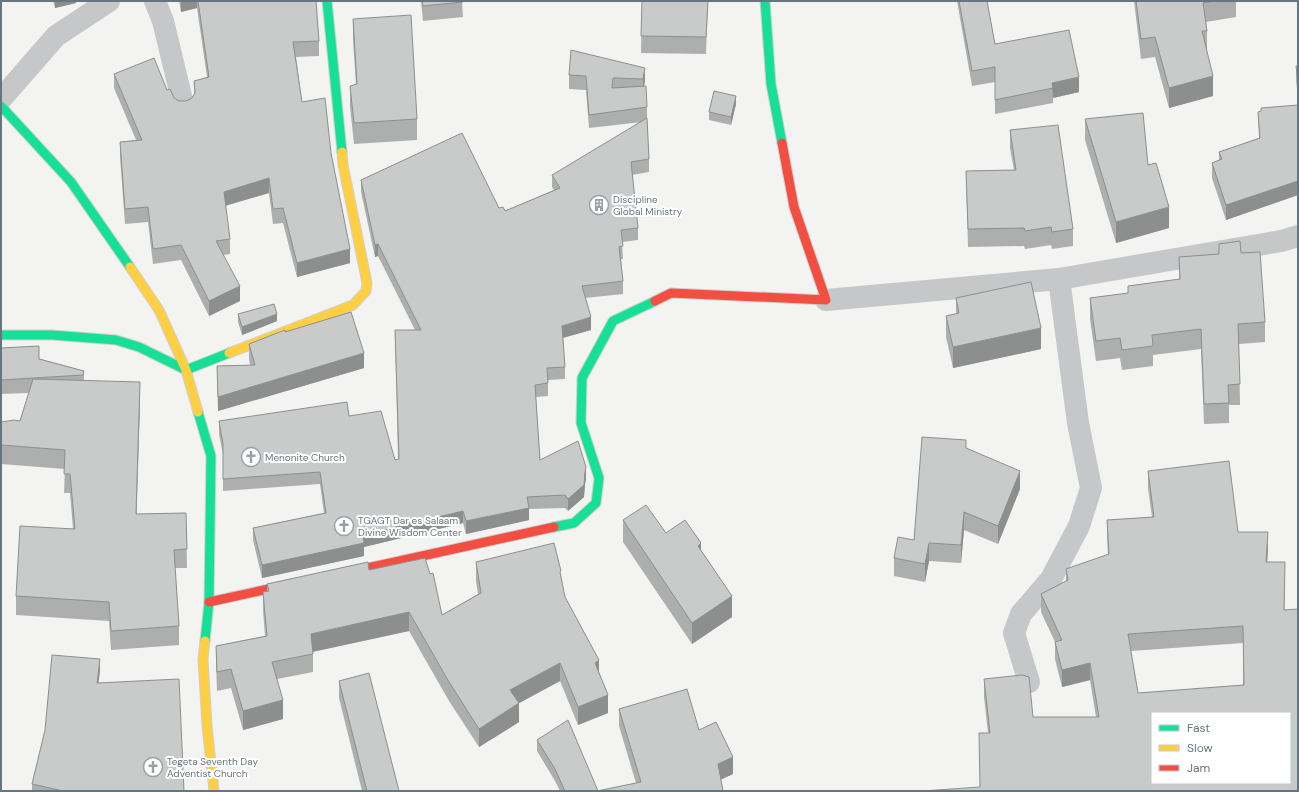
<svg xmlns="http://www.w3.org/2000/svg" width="1299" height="792" viewBox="0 0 1299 792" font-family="'DM Sans',sans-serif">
	<rect width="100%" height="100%" fill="#f3f3f2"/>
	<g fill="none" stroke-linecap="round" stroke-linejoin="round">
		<g stroke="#cfcfcf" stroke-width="11">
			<path id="fast" d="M 327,1 L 342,152
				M 765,1 L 771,84 L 782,143
				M 1,106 L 71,182 L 130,267
				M 1,335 L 52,335 L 116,340 L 139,347 L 186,370 L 229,353
				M 198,412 L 211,456 L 209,602 L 205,641
				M 554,527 L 574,523 L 596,503 L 599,478 L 581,423 L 582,378 L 613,321 L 655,301"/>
		</g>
		<g stroke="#cfcfcf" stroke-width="11">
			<path id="slow" d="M 130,267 L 159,310 L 186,370 L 198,412
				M 229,353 L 353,305 L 366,291 L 367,283 L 343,165 L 342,152
				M 205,641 L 203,659 L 207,726 L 214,791"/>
		</g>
		<g stroke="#cfcfcf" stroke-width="11">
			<path id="jam" d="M 655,301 L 671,293 L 826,300 L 794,207 L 782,143
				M 340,574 L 554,527
				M 209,602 L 296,583"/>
		</g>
		<path stroke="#c5c7c8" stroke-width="22" d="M 155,1 L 163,21 L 183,104
			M 1,99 L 56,36 L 109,1
			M 826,300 L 1059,279 L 1281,241 L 1298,236
			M 1029,682 L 1014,633 L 1021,614 L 1051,579 L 1079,526 L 1091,488 L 1078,423 L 1059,279"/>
		<use href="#fast" stroke="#16e098" stroke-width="9"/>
		<use href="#slow" stroke="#ffcf43" stroke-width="9"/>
		<use href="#jam" stroke="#f24e42" stroke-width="9"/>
	</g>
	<path fill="#adafaf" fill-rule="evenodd" d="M 53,1 L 76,1 L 76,3 L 55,8 Z
		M 179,1 L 316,1 L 319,41 L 319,56 L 296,57 L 302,102 L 331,153 L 350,263 L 297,277 L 283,223 L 273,224 L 269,193 L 225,206 L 230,239 L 230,254 L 223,255 L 240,301 L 209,316 L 181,260 L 153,264 L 148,222 L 125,224 L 120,157 L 120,142 L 136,140 L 114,88 L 114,74 L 167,90 L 174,98 L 179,101 L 186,101 L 192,98 L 194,94 L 194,81 L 207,77 L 197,8 L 181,12 Z
		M 421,1 L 462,1 L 463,17 L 423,21 Z
		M 642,1 L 708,1 L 706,54 L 641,53 Z
		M 957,1 L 987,1 L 995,44 L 1079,92 L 1053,98 L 1053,103 L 995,114 L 995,82 L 972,86 Z
		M 1134,1 L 1236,1 L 1236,17 L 1206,22 L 1207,31 L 1207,51 L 1213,96 L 1169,108 L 1155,57 L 1141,59 Z
		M 353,19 L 417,119 L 417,140 L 354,144 L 350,107 L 350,86 L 356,85 L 353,40 Z
		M 1296,66 L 1298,66 L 1298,96 L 1296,81 Z
		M 645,68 L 644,86 L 647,107 L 647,119 L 649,159 L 649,172 L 632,175 L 638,228 L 638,240 L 622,242 L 623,259 L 621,259 L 623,281 L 623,294 L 585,298 L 591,330 L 563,338 L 565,367 L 565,379 L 548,380 L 548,396 L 536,397 L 540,460 L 586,479 L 585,484 L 584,497 L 568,511 L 565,508 L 529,509 L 529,520 L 466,534 L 463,523 L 364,547 L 364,556 L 262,578 L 253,540 L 253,528 L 324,513 L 320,484 L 223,491 L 223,455 L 219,434 L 219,421 L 349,416 L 395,460 L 398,459 L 395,330 L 415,330 L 378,256 L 375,257 L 361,192 L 361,180 L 499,208 L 505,211 L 554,190 L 552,187 L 552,175 L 642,122 L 589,128 L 586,90 L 569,89 L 569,75 Z
		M 736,104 L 731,125 L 709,120 L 709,112 Z
		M 1298,105 L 1298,195 L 1226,220 L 1212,178 L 1212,163 L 1219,160 L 1219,152 L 1259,138 L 1258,112 Z
		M 1085,119 L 1148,165 L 1169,228 L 1116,243 L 1085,140 Z
		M 1010,130 L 1073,229 L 1073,246 L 1052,249 L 1051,245 L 1025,249 L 1024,246 L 968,247 L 966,171 L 1014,170 L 1010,148 Z
		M 1219,244 L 1241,253 L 1265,322 L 1265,342 L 1239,344 L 1240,405 L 1229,405 L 1229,423 L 1204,424 L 1201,349 L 1153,355 L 1153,366 L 1122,370 L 1120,358 L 1096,361 L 1090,319 L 1090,298 L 1128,293 L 1128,286 L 1179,279 L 1179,257 L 1219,254 Z
		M 956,298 L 1041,349 L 953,368 L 946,337 L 946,316 L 956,314 Z
		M 238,314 L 277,321 L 242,335 L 238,322 Z
		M 285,332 L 364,368 L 218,411 L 217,381 L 217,366 L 250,365 L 249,359 L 249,344 Z
		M 1,348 L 84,371 L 84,380 L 140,401 L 136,514 L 186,513 L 187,568 L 175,568 L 179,626 L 179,645 L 111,650 L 109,621 L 16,615 L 16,596 L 73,529 L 70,493 L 64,493 L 65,469 L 1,464 L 1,476 L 1,422 L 20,421 L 29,393 L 1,394 Z
		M 966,449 L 1020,489 L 998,544 L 964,530 L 961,563 L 929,561 L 925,582 L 894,576 L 894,558 L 914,540 Z
		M 1148,471 L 1238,532 L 1268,549 L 1267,562 L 1285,579 L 1284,610 L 1298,791 L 988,733 L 984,697 L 984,679 L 1033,717 L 1096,717 L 1090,680 L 1062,687 L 1055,659 L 1055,642 L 1041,612 L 1041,594 L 1066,581 L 1066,569 L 1108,555 L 1107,537 L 1107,520 L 1152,517 L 1148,488 ZM 1243,643 L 1243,685 L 1138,693 L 1131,651 Z
		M 623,520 L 666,533 L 701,550 L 732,617 L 692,644 L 623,542 Z
		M 476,562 L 561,579 L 565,597 L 599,672 L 608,713 L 578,725 L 560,681 L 519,703 L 519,722 L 479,747 L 449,701 L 409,631 L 313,652 L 313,672 L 277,679 L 283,719 L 243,730 L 231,688 L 217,691 L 216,664 L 216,646 L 265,636 L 263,610 L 263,592 L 267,591 L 267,584 L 369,570 L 442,615 L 478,594 L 476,581 Z
		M 100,671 L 98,683 L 184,791 L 32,791 L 32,784 Z
		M 339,681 L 399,791 L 362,791 L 339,698 Z
		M 619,709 L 699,730 L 733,774 L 721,779 L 723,791 L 560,791 L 555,781 L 537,751 L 537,740 L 598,791 L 636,783 L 619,726 Z"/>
	<path fill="#8d8e8e" d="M 55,1 L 76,1 L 76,3 L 55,8 Z
		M 181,1 L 197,1 L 197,8 L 181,12 Z
		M 645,68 L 645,81 L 643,93 L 643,79 Z
		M 1213,76 L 1213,96 L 1169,108 L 1169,88 Z
		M 1079,77 L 1079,92 L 1053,98 L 1052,83 Z
		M 736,96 L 736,104 L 731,125 L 731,117 Z
		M 269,178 L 269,193 L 224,206 L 224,192 Z
		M 1298,181 L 1298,195 L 1226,220 L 1226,205 Z
		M 1169,207 L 1169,228 L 1116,243 L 1116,222 Z
		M 378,244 L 378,256 L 375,257 L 375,245 Z
		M 350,249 L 350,263 L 297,277 L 297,263 Z
		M 240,286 L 240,301 L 209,316 L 209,301 Z
		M 277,314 L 277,321 L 242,335 L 242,327 Z
		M 591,317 L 591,330 L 562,338 L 562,326 Z
		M 1041,328 L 1041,349 L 953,368 L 953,347 Z
		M 364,353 L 364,368 L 218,411 L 218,397 Z
		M 140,382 L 140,401 L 136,533 L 136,514 Z
		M 586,467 L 586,479 L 585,484 L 584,497 L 568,511 L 568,499 L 585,472 Z
		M 1020,471 L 1020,489 L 998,544 L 998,526 Z
		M 529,508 L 529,520 L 466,534 L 466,521 Z
		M 463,511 L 463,523 L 364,547 L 364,556 L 262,578 L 262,565 L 363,535 Z
		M 964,512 L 964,530 L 961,563 L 961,545 Z
		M 1268,532 L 1268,549 L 1266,579 L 1266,562 Z
		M 701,543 L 701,565 L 698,546 Z
		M 929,543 L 929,561 L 925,582 L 925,564 Z
		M 1285,562 L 1285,579 L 1284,627 L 1284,610 Z
		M 732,596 L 732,617 L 692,644 L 692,623 Z
		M 409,612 L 409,631 L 311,652 L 311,634 Z
		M 100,659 L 100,671 L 97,694 L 97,683 Z
		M 599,660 L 599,678 L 595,663 Z
		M 560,663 L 560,681 L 510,708 L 510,690 Z
		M 1090,663 L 1090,680 L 1062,687 L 1062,670 Z
		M 608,695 L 608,713 L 578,725 L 578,707 Z
		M 283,700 L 283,719 L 243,730 L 243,711 Z
		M 519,703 L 519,722 L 479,747 L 479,729 Z
		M 733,757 L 733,774 L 718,781 L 718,764 Z"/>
	<path fill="#c9cbcb" stroke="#8d8e8e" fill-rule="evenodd" d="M 198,1 L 316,1 L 319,41 L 293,42 L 302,102 L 325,98 L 331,153 L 350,249 L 297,263 L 283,208 L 273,209 L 269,178 L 224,192 L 230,239 L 216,241 L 240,286 L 209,301 L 181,245 L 153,249 L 148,207 L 125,209 L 120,142 L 142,140 L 114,74 L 154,58 L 167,90 L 170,89 L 174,98 L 179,101 L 186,101 L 192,98 L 195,93 L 194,81 L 209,77 Z
		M 422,1 L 462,1 L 463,2 L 423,6 Z
		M 642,1 L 708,1 L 706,37 L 641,36 Z
		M 959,1 L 987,1 L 995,44 L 1069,30 L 1079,77 L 1052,83 L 1053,88 L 995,100 L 995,67 L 972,71 Z
		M 1136,1 L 1214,1 L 1203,3 L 1207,31 L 1202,31 L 1213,76 L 1169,88 L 1155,37 L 1141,39 Z
		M 411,15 L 417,119 L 354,123 L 350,86 L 357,84 L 353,19 Z
		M 571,50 L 645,68 L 643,79 L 613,78 L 612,88 L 646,86 L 647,107 L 589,115 L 586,76 L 569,75 Z
		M 1296,66 L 1298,66 L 1298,82 Z
		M 714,91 L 736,96 L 731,117 L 709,112 Z
		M 1298,105 L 1298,181 L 1226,205 L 1212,163 L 1222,159 L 1219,152 L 1260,138 L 1258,112 L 1261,111 L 1261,108 Z
		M 1143,113 L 1148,165 L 1156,163 L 1169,207 L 1116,222 L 1085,119 Z
		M 647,118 L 649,159 L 631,162 L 638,228 L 621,230 L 623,246 L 619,247 L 623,281 L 582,286 L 591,317 L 562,326 L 565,367 L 547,368 L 548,383 L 535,385 L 540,460 L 578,441 L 586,467 L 585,472 L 584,485 L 568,499 L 565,495 L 527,497 L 529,508 L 466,521 L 463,511 L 363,535 L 364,543 L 262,565 L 253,528 L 326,513 L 320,472 L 223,479 L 223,444 L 219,421 L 347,402 L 349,416 L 381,411 L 395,460 L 399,459 L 395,330 L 421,330 L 378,244 L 375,245 L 361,180 L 462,133 L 499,208 L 503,207 L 505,211 L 560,188 L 552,175 Z
		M 1058,125 L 1073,229 L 1052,232 L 1051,227 L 1025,231 L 1024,228 L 968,229 L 966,171 L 1016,170 L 1010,130 Z
		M 1240,241 L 1241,253 L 1260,252 L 1265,322 L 1238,324 L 1240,384 L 1228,385 L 1229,403 L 1204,404 L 1201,329 L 1152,335 L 1153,346 L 1122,350 L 1120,338 L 1096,341 L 1090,298 L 1128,293 L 1128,286 L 1180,279 L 1179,257 L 1219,254 L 1219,244 Z
		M 1031,282 L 1041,328 L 953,347 L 946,316 L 959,313 L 956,298 Z
		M 274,304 L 277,314 L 242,327 L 238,314 Z
		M 351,312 L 364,353 L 218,397 L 217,366 L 255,365 L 249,344 L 285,330 L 285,332 Z
		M 39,346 L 39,359 L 84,371 L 83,375 L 1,380 L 1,348 Z
		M 33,379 L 140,382 L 136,514 L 186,513 L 187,549 L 174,550 L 179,626 L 111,631 L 109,602 L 16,596 L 20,526 L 75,529 L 70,474 L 64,474 L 65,450 L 1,445 L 1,422 L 14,420 L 20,421 Z
		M 922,437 L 966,440 L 966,448 L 1020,471 L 998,526 L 964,512 L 961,545 L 929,543 L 925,564 L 894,558 L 898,537 L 914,540 Z
		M 1229,461 L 1238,532 L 1268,532 L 1266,562 L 1285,562 L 1284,610 L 1298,609 L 1298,791 L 922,791 L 980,787 L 979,733 L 990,733 L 984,679 L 1022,675 L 1029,677 L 1033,717 L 1099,717 L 1090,663 L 1062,670 L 1055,642 L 1062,640 L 1041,594 L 1068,580 L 1066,569 L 1109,554 L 1107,520 L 1154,517 L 1148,471 ZM 1243,626 L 1244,685 L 1138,693 L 1128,634 ZM 1152,713 L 1290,713 L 1290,783 L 1152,783 Z
		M 646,505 L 666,533 L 685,520 L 701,543 L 698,546 L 732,596 L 692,623 L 623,520 Z
		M 554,543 L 561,571 L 560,572 L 565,597 L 599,660 L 595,663 L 608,695 L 578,707 L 560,663 L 510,690 L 519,703 L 479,729 L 449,682 L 409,612 L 311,634 L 313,654 L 272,662 L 283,700 L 243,711 L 231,669 L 217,672 L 216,646 L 267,636 L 263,592 L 269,591 L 267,584 L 368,562 L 369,570 L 425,558 L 430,574 L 433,573 L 442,615 L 481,593 L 476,562 Z
		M 52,655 L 100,659 L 97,683 L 179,679 L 184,791 L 63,791 L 32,784 L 45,730 Z
		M 369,673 L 399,791 L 367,791 L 339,681 Z
		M 687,689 L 699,730 L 716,722 L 733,757 L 718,764 L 723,791 L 597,791 L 641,782 L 619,709 Z
		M 568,720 L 598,791 L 565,791 L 555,769 L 537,740 Z"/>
	<defs>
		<g id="building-ring" transform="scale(1)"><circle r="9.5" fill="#fff" stroke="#97a2a7" stroke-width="1.5"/><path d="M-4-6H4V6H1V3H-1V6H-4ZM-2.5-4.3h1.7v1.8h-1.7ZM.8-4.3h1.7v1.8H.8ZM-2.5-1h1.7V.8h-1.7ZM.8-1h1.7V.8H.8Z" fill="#97a2a7"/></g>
		<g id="church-ring" transform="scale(1)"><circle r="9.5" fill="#fff" stroke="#97a2a7" stroke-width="1.5"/><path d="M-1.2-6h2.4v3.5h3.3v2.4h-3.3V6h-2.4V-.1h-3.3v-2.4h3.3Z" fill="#97a2a7"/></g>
	</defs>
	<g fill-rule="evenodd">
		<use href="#building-ring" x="599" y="205"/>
		<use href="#church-ring" x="251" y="457"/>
		<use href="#church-ring" x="344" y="526"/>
		<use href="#church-ring" x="153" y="767"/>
	</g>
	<g text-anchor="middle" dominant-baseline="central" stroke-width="4" stroke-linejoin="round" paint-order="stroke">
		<g font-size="10" fill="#66767e" stroke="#fff" text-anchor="start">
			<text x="613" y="199">Discipline<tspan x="613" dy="12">Global Ministry</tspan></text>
			<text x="265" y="457">Menonite Church</text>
			<text x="358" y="520">TGAGT Dar es Salaam<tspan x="358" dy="12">Divine Wisdom Center</tspan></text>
			<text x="167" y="761">Tegeta Seventh Day<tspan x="167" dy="12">Adventist Church</tspan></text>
		</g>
	</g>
	<rect width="1299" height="792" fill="none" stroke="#66767e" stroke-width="4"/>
	<rect x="1151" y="712" width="140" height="72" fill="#ffffff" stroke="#c2c8cb"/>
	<rect x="1159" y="725" width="20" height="6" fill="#16e098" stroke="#c2c8cb"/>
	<text x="1187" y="732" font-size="12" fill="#66767e">Fast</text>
	<rect x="1159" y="745" width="20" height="6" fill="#ffcf43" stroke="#c2c8cb"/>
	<text x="1187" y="752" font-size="12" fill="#66767e">Slow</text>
	<rect x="1159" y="765" width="20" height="6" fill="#f24e42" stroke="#c2c8cb"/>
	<text x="1187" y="772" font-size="12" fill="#66767e">Jam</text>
</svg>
